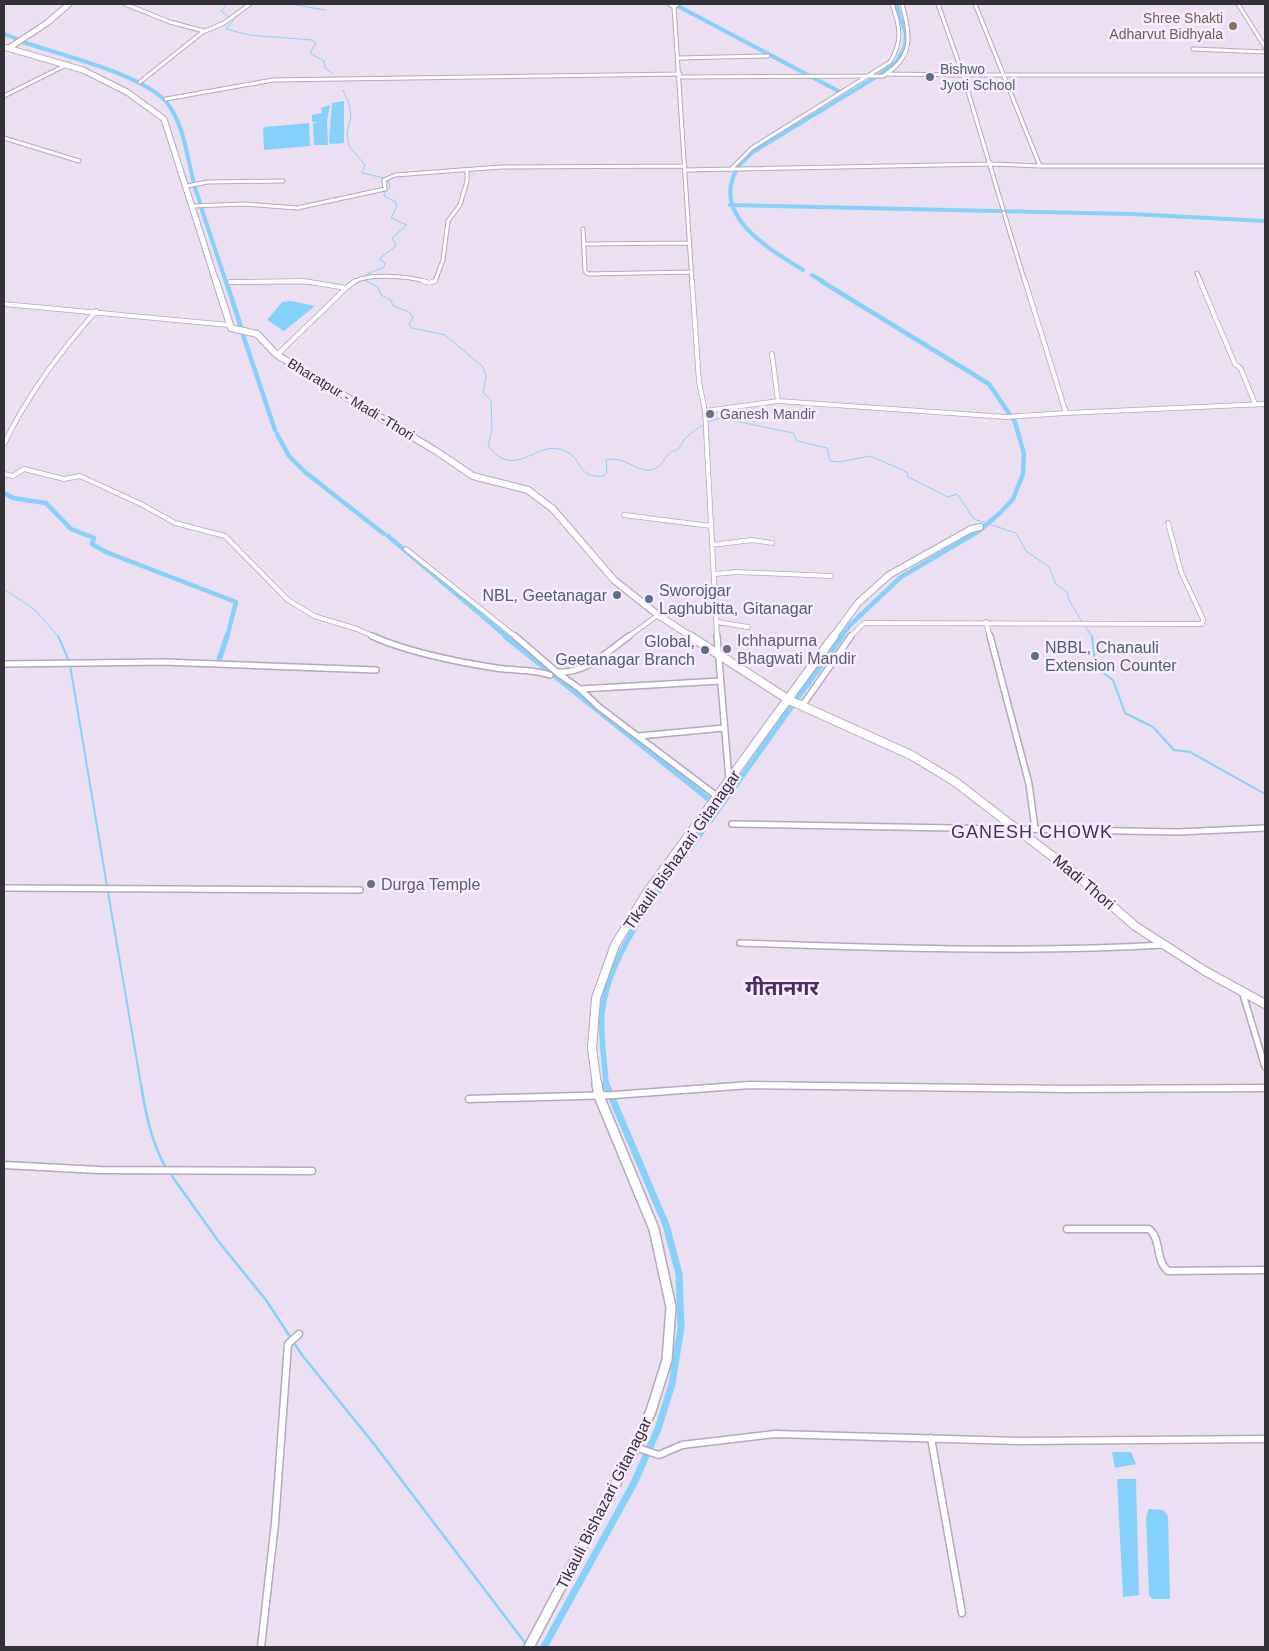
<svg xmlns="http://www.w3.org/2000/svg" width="1269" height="1651" viewBox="0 0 1269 1651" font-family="Arial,'Noto Sans Devanagari',sans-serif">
	<rect width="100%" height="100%" fill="#ebdff1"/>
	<path fill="#86d1fb" d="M 344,101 L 344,143 L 331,144 L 329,142 L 332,103 Z
		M 330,105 L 327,121 L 328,145 L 314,145 L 313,123 L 321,122 L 312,122 L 312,115 L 322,113 L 321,108 Z
		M 309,123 L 310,146 L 264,150 L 263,129 L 265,127 Z
		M 291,301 L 315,306 L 284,331 L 267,320 L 282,302 Z
		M 1112,1452 L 1131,1452 L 1136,1464 L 1115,1468 Z
		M 1117,1479 L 1136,1479 L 1139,1595 L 1123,1597 Z
		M 1149,1509 L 1163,1510 L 1168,1516 L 1170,1599 L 1152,1599 L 1149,1595 L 1146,1517 Z"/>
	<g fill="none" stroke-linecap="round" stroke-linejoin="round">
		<path stroke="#86d1fb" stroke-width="1" d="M 227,4 L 221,11 L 233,21 L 226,29 L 249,35 L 312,40 L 316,43 L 310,53 L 324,61 L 325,68 L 333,74
			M 290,4 L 325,10
			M 343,90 L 349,103 L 351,116 L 347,133 L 349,146 L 365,165 L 362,173 L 388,179 L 390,187 L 384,194 L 385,197 L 395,201 L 397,206 L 391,218 L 407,225 L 392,238 L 396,246 L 379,259 L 385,263 L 384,267 L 367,274 L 363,279 L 378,287 L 381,295 L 391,300 L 393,306 L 409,312 L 413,317 L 409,325 L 412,328 L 445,335 L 482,366 L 486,376 L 483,393 L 491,400 L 492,429 L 488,446 C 516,482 536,438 565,451 C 584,459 576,479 604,476 L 607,472 L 606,460 C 626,455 638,475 654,469 C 663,466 664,457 671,452 C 673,451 676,451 678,449 C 681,447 682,443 684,440 C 694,429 708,421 721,418 L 793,433 L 797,441 L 827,448 L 830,461 L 840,462 L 870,456 L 907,472 L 908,477 L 948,497 L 957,494 L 974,519 L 1016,533 L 1026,551 L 1049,567 L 1056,584 L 1067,592 L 1070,602 L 1092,637
			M 4,589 L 35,610 L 59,637"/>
		<path stroke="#86d1fb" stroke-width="2" d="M 58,636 L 69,661
			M 1092,636 L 1095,662 L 1102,672 L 1113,680 L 1125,713 L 1153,727 L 1174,750 L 1190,752 L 1265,794
			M 70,665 L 107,886
			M 108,892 L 141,1085"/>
		<path stroke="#86d1fb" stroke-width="2.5" d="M 141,1084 C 145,1112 152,1144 166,1168
			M 169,1172 L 219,1242 L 266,1300 L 302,1355 L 374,1444 L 526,1644"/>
		<path stroke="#86d1fb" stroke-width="4" d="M 674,4 L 808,75
			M 4,34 L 20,40
			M 23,42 C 58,54 145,75 167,103 C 184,124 187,158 194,183
			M 812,77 L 840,92
			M 194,185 L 201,205
			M 730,205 L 1131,214 L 1265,221
			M 201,207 L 226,282
			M 803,270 C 770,249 710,216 737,169 C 741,162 748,157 753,152 L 876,77 L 897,61 L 905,46 L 906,34 L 896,4
			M 812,275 L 824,282"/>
		<path stroke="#86d1fb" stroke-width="4.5" d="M 226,281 L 242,330
			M 821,281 L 989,384 L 1015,422 L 1024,454 L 1023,474 L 1013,499 L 1000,513 L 979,531 L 901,577 L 850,625 L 841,637
			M 243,335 L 275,430
			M 277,434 L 289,456 L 305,472 L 384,534
			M 4,493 L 13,498 L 46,503 L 71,529 L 94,538 L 92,544 L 106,552 L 236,602 L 227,637
			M 388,536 L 507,637"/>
		<path stroke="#86d1fb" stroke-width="5.5" d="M 505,636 L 710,800
			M 218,663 L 227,636
			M 710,821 L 842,636
			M 606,1085 C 605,1062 600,1036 602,1013 C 609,948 667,882 703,830"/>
		<path stroke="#86d1fb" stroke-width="7" d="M 544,1647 L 634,1483 L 658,1429 L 672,1384 L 681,1327 L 679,1274 L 666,1225 L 606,1084"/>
		<g stroke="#b4a9ba" stroke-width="5">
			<path id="street-far3" d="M 125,4 L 170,22 L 204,31 L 140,82
				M 669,4 L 674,7 L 678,4
				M 975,4 L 1040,166 L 1265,166
				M 1238,4 L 1265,47
				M 674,7 L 692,282
				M 203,32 L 224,23 L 250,4
				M 1193,49 L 1265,52
				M 679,58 L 768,56
				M 887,74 L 963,75 L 938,4
				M 681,77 L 883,76 C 914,57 911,36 902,4
				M 4,96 L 68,64
				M 166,99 L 273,80 L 680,74
				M 4,138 L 79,161
				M 685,170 L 991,164 L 1040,166
				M 730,170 L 752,148 L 890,62 C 903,41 900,26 892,4
				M 187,186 L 208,182 L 283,181
				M 193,206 L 244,204 L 297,208 L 385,189 L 384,180 L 395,175 L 501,167 L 685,166
				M 1003,209 L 963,75 L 1265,75
				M 1004,213 L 1025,282
				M 583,229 L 585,271 L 588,274 L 692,272
				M 584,244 L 689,243
				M 1197,273 L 1201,282
				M 235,282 L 310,282
				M 354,282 C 368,273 411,276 426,282
				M 432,282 L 435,281 L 443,260 L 448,221 L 460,205 L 467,181 L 467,170"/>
		</g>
		<g stroke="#b4a9ba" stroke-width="5.5">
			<path id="street-far2" d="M 423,281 L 429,283 L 435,281
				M 692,281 L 699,382 L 705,411 L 717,637
				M 1025,281 L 1066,413 L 1265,404
				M 1200,281 L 1235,364 L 1241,369 L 1255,404
				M 230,282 L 304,281 L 346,288 L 277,355
				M 346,288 L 355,281
				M 4,304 L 229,325
				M 772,354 L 778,401
				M 705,411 L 778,401 L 1006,417 L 1066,413
				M 4,444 C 28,394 60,352 96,311
				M 4,474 L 13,476 L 24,469 L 64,479 L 80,476 L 143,505 L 175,523 L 225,536 L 288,600 L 314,616 L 357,629 L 375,637
				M 624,515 L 711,526
				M 712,545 L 752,540 L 772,543
				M 406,549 L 516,637
				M 715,574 L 737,572 L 831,576
				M 717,622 L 748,627
				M 986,622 L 990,637
				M 628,637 L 658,615
				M 850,637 L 864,623 L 1202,624 L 1203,619 L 1181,572 L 1168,523"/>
		</g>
		<g stroke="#b4a9ba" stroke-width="8">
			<path id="street-far1" d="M 372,636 C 407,652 458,662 496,668 C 514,671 533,669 550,675
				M 515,636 L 560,675
				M 717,636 L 729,780
				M 990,636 L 1029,784 L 1035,829
				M 4,664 L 164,662 L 376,670
				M 557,672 C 586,674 607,652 629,636
				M 559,674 L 580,689 L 721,681
				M 580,689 L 599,707 L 718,797
				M 802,706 L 851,636
				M 639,736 L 724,728
				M 732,824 L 1178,832 L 1265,828
				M 4,888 L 360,890
				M 740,943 C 881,948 1022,953 1163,945
				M 1242,991 L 1265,1067
				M 743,1085 L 789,1085"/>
		</g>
		<g stroke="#b4a9ba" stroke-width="9">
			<path id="street" d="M 469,1099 L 614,1095 L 750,1085 L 1066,1089 L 1265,1088
				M 4,1165 L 99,1170 L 312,1171
				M 1067,1229 L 1149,1229 C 1162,1240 1155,1261 1168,1271 L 1265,1270
				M 931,1438 L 962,1613
				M 635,1447 L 659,1455 L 682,1445 L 775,1434 L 1020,1441 L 1265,1439
				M 261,1647 L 275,1523 L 288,1344 L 299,1334"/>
		</g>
		<g stroke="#b4a9ba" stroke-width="7">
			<path id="secondary-far3" d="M 4,47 L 83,70 L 127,92 L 164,119 L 216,282
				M 9,48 L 47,23 L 69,4"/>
		</g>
		<g stroke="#b4a9ba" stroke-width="8">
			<path id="secondary-far2" d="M 216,281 L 231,328 L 257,334 L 277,355 L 436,451 L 473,476 L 528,490 L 553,509 L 614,580 L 658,615 L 692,637
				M 833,637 L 858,603 L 889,575 L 971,529 L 980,527"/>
		</g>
		<g stroke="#b4a9ba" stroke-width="10">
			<path id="secondary-far1" d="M 690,636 L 789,700 L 911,755 L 954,781 L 1078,876 L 1135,926 L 1205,971 L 1265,1004
				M 597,1085 L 592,1048 L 596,998 L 615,945 L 646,894 L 834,636"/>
		</g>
		<g stroke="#b4a9ba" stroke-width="12">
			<path id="secondary" d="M 529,1647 L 635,1447 L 651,1411 L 667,1360 L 671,1307 L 654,1229 L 599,1096 L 597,1084"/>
		</g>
		<use href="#street-far3" stroke="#fff" stroke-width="3"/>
		<use href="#street-far2" stroke="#fff" stroke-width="4"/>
		<use href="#street-far1" stroke="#fff" stroke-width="5"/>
		<use href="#street" stroke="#fff" stroke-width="6"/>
		<use href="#secondary-far3" stroke="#fff" stroke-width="5"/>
		<use href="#secondary-far2" stroke="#fff" stroke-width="6"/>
		<use href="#secondary-far1" stroke="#fff" stroke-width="8"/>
		<use href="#secondary" stroke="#fff" stroke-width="9"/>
	</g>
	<circle fill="#8d6e63" stroke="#f8ecff" stroke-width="2" cx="1233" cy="26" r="5"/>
	<g fill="#5c6f8a" stroke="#f8ecff" stroke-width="2">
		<circle cx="930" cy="77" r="5"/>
		<circle cx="617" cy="595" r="5"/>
		<circle cx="649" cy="599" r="5"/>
		<circle cx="705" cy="650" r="5"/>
		<circle cx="1035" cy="656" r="5"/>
	</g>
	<g fill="#6b7280" stroke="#f8ecff" stroke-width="2">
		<circle cx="710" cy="414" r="5"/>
		<circle cx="727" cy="649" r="5"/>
		<circle cx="371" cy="884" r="5"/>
	</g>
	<g text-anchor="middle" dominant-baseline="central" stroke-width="5" stroke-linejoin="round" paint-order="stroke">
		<g font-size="14" fill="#785e54" stroke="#f8ecff" text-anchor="end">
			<text x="1223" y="18">Shree Shakti<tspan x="1223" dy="16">Adharvut Bidhyala</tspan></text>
		</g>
		<g font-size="14" fill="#4e5e75" stroke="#f8ecff" text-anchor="start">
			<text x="940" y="69">Bishwo<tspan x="940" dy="16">Jyoti School</tspan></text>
		</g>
		<g font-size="14" fill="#343037" stroke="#f8ecff">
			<text transform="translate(351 399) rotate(31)">Bharatpur - Madi -Thori</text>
		</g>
		<g font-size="14" fill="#5b616d" stroke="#f8ecff" text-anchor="start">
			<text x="720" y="414">Ganesh Mandir</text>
		</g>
		<g font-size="16" fill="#4e5e75" stroke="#f8ecff" text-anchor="start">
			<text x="659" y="590">Sworojgar<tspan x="659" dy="18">Laghubitta, Gitanagar</tspan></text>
			<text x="607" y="595" text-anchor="end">NBL, Geetanagar</text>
			<text x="695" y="641" text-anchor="end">Global,<tspan x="695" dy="18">Geetanagar Branch</tspan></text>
			<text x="1045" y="647">NBBL, Chanauli<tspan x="1045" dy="18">Extension Counter</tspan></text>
		</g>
		<g font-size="16" fill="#5b616d" stroke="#f8ecff" text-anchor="start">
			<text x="737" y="640">Ichhapurna<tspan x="737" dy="18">Bhagwati Mandir</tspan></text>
			<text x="381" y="884">Durga Temple</text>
		</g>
		<g font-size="16" fill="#343037" stroke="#f8ecff">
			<text transform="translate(682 850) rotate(-55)">Tikauli Bishazari Gitanagar</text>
			<text transform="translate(1084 882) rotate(40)">Madi Thori</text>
			<text transform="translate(604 1503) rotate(-63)">Tikauli Bishazari Gitanagar</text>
		</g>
		<g font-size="18" letter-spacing="1" fill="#4a2c66" stroke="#f8ecff">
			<text x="1032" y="832">GANESH CHOWK</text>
		</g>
		<g font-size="21" font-weight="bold" fill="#4a2c66" stroke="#f8ecff">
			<text x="782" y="987">गीतानगर</text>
		</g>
	</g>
	<rect width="1269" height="1651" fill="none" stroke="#343037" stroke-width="10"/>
</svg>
